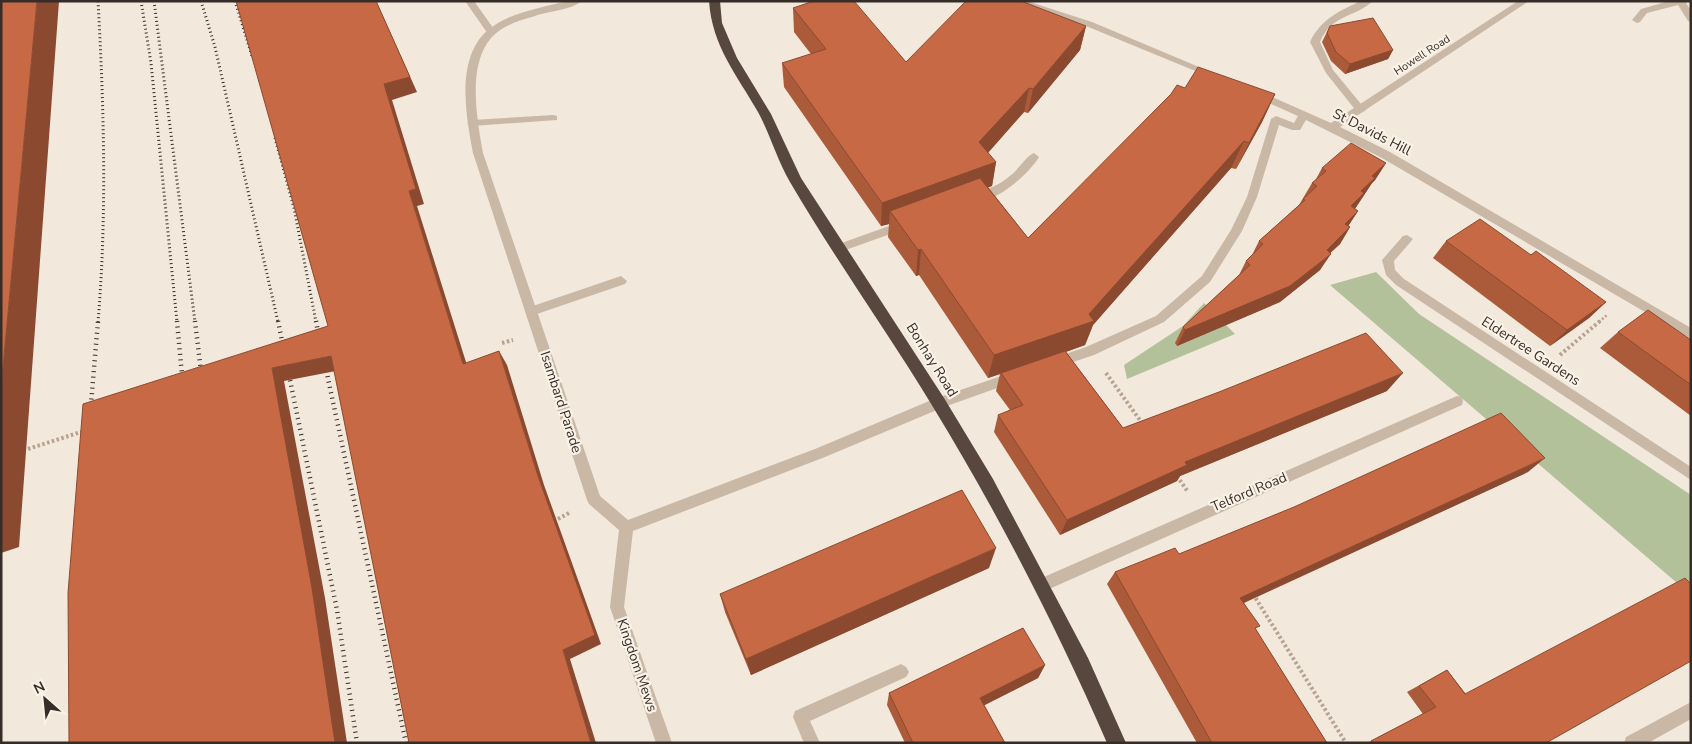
<svg xmlns="http://www.w3.org/2000/svg" width="1692" height="744" viewBox="0 0 1692 744" font-family="'Nunito Sans',sans-serif">
	<rect width="100%" height="100%" fill="#f2e8db"/>
	<path fill="#b3c19b" d="M 1376,272 L 1419,314 L 1691,495 L 1691,595 L 1330,285 Z
		M 1204,303 L 1235,334 L 1127,379 L 1124,365 L 1183,326 Z"/>
	<g fill="none" stroke-linecap="round" stroke-linejoin="round">
		<path stroke="#b6a291" stroke-width="2.5" stroke-dasharray="2 2" stroke-linecap="butt" d="M 1599,322 L 1607,315"/>
		<path stroke="#b6a291" stroke-width="4" stroke-dasharray="2.5 2.5" stroke-linecap="butt" d="M 502,343 L 513,340
			M 1560,355 L 1600,321
			M 1106,373 L 1142,423
			M 28,449 L 84,431
			M 1177,476 L 1188,492
			M 558,519 L 569,513
			M 1253,594 L 1346,743"/>
		<path fill="#cab8a7" fill-rule="evenodd" d="M 465,1 L 474,1 L 496,32 L 494,34 L 488,34 Z
			M 1361,1 L 1373,1 C 1354,18 1332,14 1320,42 L 1333,70 L 1366,110 L 1361,113 L 1357,112 L 1326,73 L 1310,42 C 1321,19 1339,11 1361,1 Z
			M 1669,1 L 1685,1 L 1691,11 L 1691,22 L 1688,21 L 1678,5 L 1647,13 L 1640,22 L 1637,23 L 1632,20 L 1641,9 Z
			M 553,115 L 557,116 L 557,120 L 472,126 L 467,123 L 472,120 Z
			M 1034,153 L 1039,157 C 1030,173 992,207 972,201 L 971,198 L 972,195 C 986,190 1000,185 1011,175 C 1019,169 1026,156 1034,153 Z
			M 903,221 L 909,225 L 907,228 L 840,252 L 834,248 L 836,245 Z
			M 621,276 L 627,281 L 625,284 L 531,316 L 525,311 L 527,308 Z"/>
		<path fill="#cab8a7" fill-rule="evenodd" d="M 567,1 L 582,1 C 571,10 549,11 535,16 C 521,20 504,25 494,35 C 466,62 477,119 483,153 L 600,496 L 628,520 L 815,449 L 934,399 L 1013,372 L 1017,373 L 1019,377 L 1017,381 L 944,407 L 825,457 L 633,531 L 624,607 L 672,743 L 656,743 L 610,607 L 619,530 L 589,504 L 587,500 L 473,153 C 466,116 455,58 488,30 C 509,12 542,8 567,1 Z
			M 1013,1 L 1027,1 L 1092,22 L 1218,75 L 1213,78 L 1210,77 L 1086,26 Z
			M 1518,1 L 1529,1 L 1340,127 L 1390,152 L 1691,328 L 1691,339 L 1382,158 L 1306,120 L 1300,130 L 1292,130 L 1279,125 L 1257,197 L 1242,231 L 1210,282 L 1164,322 L 1094,355 L 1055,368 L 1051,367 L 1049,363 L 1051,359 L 1086,347 L 1156,316 L 1202,276 L 1231,230 L 1247,197 L 1271,119 L 1276,116 L 1294,123 L 1298,116 L 1253,96 L 1253,92 L 1261,92 L 1331,123 Z
			M 1407,235 L 1413,239 L 1394,261 L 1395,270 L 1404,279 L 1691,467 L 1691,480 L 1396,285 L 1386,275 L 1382,260 L 1403,236 Z
			M 1457,396 L 1462,397 L 1463,401 L 1462,405 L 1047,590 L 1042,592 L 1037,590 L 1035,585 L 1037,580 Z
			M 901,664 L 906,667 L 909,672 L 906,677 L 810,721 L 820,743 L 804,743 L 793,717 L 795,711 Z
			M 1691,702 L 1691,719 L 1648,743 L 1624,743 L 1626,737 Z"/>
		<path fill="#57473f" fill-rule="evenodd" d="M 709,1 L 720,1 L 722,23 L 737,58 L 771,114 L 801,178 L 944,398 L 993,479 L 1088,658 L 1126,743 L 1107,743 C 1057,628 999,515 933,407 C 887,331 835,259 790,182 C 777,160 770,134 758,112 C 737,75 712,46 709,1 Z"/>
		<path stroke="#362d28" stroke-width="3" stroke-dasharray="1 3" stroke-linecap="butt" d="M 141,1 L 151,63 L 177,322
			M 154,1 L 195,322
			M 201,1 L 215,47 L 278,322
			M 235,1 L 252,56
			M 275,138 L 294,208 L 316,322
			M 98,322 C 107,215 104,108 98,1"/>
		<path stroke="#362d28" stroke-width="4.5" stroke-dasharray="1 4.5" stroke-linecap="butt" d="M 177,321 L 183,386
			M 195,321 L 202,380
			M 278,321 L 337,610 L 357,743
			M 316,321 L 320,343
			M 324,360 L 406,743
			M 90,416 L 98,321"/>
	</g>
	<path fill="#ab5a3a" d="M 793,8 L 906,62 L 1086,26 L 1080,50 L 1028,113 L 1024,112 L 988,153 L 996,162 L 992,186 L 988,187 L 1028,238 L 1185,88 L 1275,94 L 1262,122 L 1236,169 L 1231,168 L 1093,325 L 1085,345 L 1066,352 L 1123,428 L 1387,391 L 1180,476 L 1177,481 L 1060,535 L 994,432 L 998,415 L 1010,410 L 996,391 L 1000,374 L 988,378 L 919,275 L 916,276 L 888,237 L 889,224 L 881,226 L 784,87 L 782,63 L 811,54 L 794,32 Z
		M 1330,26 L 1393,50 L 1388,59 L 1345,74 L 1331,61 L 1322,42 Z
		M 1386,163 L 1375,180 L 1372,183 L 1355,209 L 1358,211 L 1348,226 L 1350,227 L 1340,244 L 1330,253 L 1320,270 L 1280,302 L 1177,346 L 1175,343 L 1183,327 L 1239,275 L 1246,261 L 1252,255 L 1259,241 L 1299,205 L 1312,183 L 1315,181 L 1322,168 Z
		M 1446,241 L 1531,255 L 1606,302 L 1589,318 L 1550,346 L 1433,258 Z
		M 1618,332 L 1691,340 L 1691,416 L 1600,348 Z
		M 1528,472 L 1244,603 L 1256,630 L 1327,743 L 1197,743 L 1107,584 L 1115,572 L 1179,554 Z
		M 989,568 L 751,675 L 725,612 L 720,594 Z
		M 1045,665 L 1038,678 L 984,705 L 1005,743 L 905,743 L 887,705 L 889,693 Z
		M 1447,670 L 1465,693 L 1546,743 L 1367,743 L 1423,714 L 1407,692 Z"/>
	<path fill="#8b4a30" d="M 37,1 L 59,1 L 19,547 L 1,553 L 1,389 Z
		M 376,1 L 417,92 L 392,100 L 424,204 L 417,206 L 471,378 L 463,364 L 409,191 L 384,84 Z
		M 1086,26 L 1080,50 L 1028,113 L 1033,89 Z
		M 1393,50 L 1388,59 L 1345,74 L 1350,64 Z
		M 1029,88 L 1024,112 L 976,166 L 979,142 Z
		M 1275,94 L 1262,122 L 1236,169 L 1249,143 Z
		M 1244,141 L 1231,168 L 1093,325 L 1085,345 L 1002,374 L 1001,373 L 1000,374 L 988,378 L 994,355 Z
		M 996,162 L 992,186 L 897,221 L 890,211 L 889,224 L 881,226 L 882,203 Z
		M 1386,163 L 1375,180 L 1372,183 L 1354,210 L 1351,206 L 1372,176 Z
		M 1358,211 L 1347,228 L 1345,224 Z
		M 1350,227 L 1340,244 L 1325,258 L 1331,254 L 1320,270 L 1280,302 L 1177,346 L 1185,330 L 1327,250 Z
		M 921,249 L 919,275 L 916,276 L 918,250 Z
		M 1606,302 L 1589,318 L 1550,346 L 1567,330 Z
		M 499,351 L 507,365 L 544,485 L 601,644 L 570,659 L 596,743 L 591,743 L 563,650 L 537,473 Z
		M 331,356 L 341,370 L 284,381 L 325,598 L 347,743 L 335,743 L 272,368 Z
		M 1403,373 L 1387,391 L 1180,476 L 1177,481 L 1060,535 L 1067,520 L 1185,462 Z
		M 1545,458 L 1528,472 L 1230,609 L 1240,598 Z
		M 996,548 L 989,568 L 751,675 L 746,659 Z
		M 1,638 L 2,639 L 1,665 Z
		M 1045,665 L 1038,678 L 975,710 L 980,698 Z"/>
	<path fill="#c76944" stroke="#8b4a30" d="M 1,1 L 37,1 L 1,389 Z
		M 236,1 L 376,1 L 410,77 L 384,84 L 416,189 L 409,191 L 463,364 L 499,351 L 537,473 L 595,635 L 563,650 L 591,743 L 409,743 L 331,356 L 272,368 L 312,588 L 335,743 L 69,743 L 68,593 L 83,404 L 328,326 Z
		M 814,1 L 854,1 L 906,62 L 966,1 L 1021,1 L 1086,26 L 1033,89 L 1029,88 L 979,142 L 996,162 L 882,203 L 782,63 L 826,49 L 793,8 Z
		M 1373,18 L 1393,50 L 1350,64 L 1336,52 L 1327,33 L 1330,26 Z
		M 1198,67 L 1275,94 L 1249,143 L 1244,141 L 1089,314 L 1094,321 L 994,355 L 921,249 L 918,250 L 890,211 L 980,178 L 1028,238 L 1171,94 L 1177,85 L 1185,88 Z
		M 1351,143 L 1386,163 L 1372,176 L 1375,178 L 1361,191 L 1364,193 L 1351,206 L 1358,211 L 1345,224 L 1350,227 L 1327,250 L 1331,254 L 1290,286 L 1185,330 L 1183,327 L 1250,265 L 1246,261 L 1263,244 L 1259,241 L 1305,200 L 1303,199 L 1317,186 L 1312,183 L 1326,171 L 1322,168 Z
		M 1480,219 L 1531,255 L 1536,251 L 1606,302 L 1567,330 L 1446,241 Z
		M 1648,310 L 1691,340 L 1691,385 L 1618,332 Z
		M 1366,333 L 1403,373 L 1185,462 L 1187,465 L 1067,520 L 998,415 L 1023,405 L 1001,373 L 1065,351 L 1123,428 L 1219,392 Z
		M 1501,413 L 1545,458 L 1240,598 L 1260,626 L 1255,628 L 1327,743 L 1212,743 L 1115,572 L 1175,548 L 1179,554 L 1294,507 Z
		M 962,490 L 996,548 L 746,659 L 720,594 Z
		M 1685,578 L 1691,584 L 1691,661 L 1546,743 L 1373,743 L 1371,741 L 1436,707 L 1419,686 L 1447,670 L 1465,694 Z
		M 1023,628 L 1045,665 L 980,698 L 1005,743 L 913,743 L 889,693 Z"/>
	<g text-anchor="middle" dominant-baseline="central" stroke-width="4.5" stroke-linejoin="round" paint-order="stroke">
		<g font-size="11" fill="#362d28" stroke="#faf2e7">
			<text transform="translate(1422 55) rotate(-33)">Howell Road</text>
		</g>
		<g font-size="14" fill="#362d28" stroke="#faf2e7">
			<text transform="translate(1372 132) rotate(27)">St Davids Hill</text>
			<text transform="translate(1531 351) rotate(33)">Eldertree Gardens</text>
			<text transform="translate(932 360) rotate(58)">Bonhay Road</text>
			<text transform="translate(561 402) rotate(72)">Isambard Parade</text>
			<text transform="translate(1249 492) rotate(-23)">Telford Road</text>
			<text transform="translate(637 665) rotate(71)">Kingdom Mews</text>
		</g>
	</g>
	<rect width="1692" height="744" fill="none" stroke="#362d28" stroke-width="5"/>
	<g transform="translate(45 699) rotate(333)" stroke="#faf2e7" stroke-width="4" paint-order="stroke">
	<path d="M0-4L9 19L0 12L-9 19Z" fill="#362d28"/>
	<text y="-8" font-size="14" font-weight="bold" text-anchor="middle" fill="#362d28">N</text>
	</g>
</svg>
